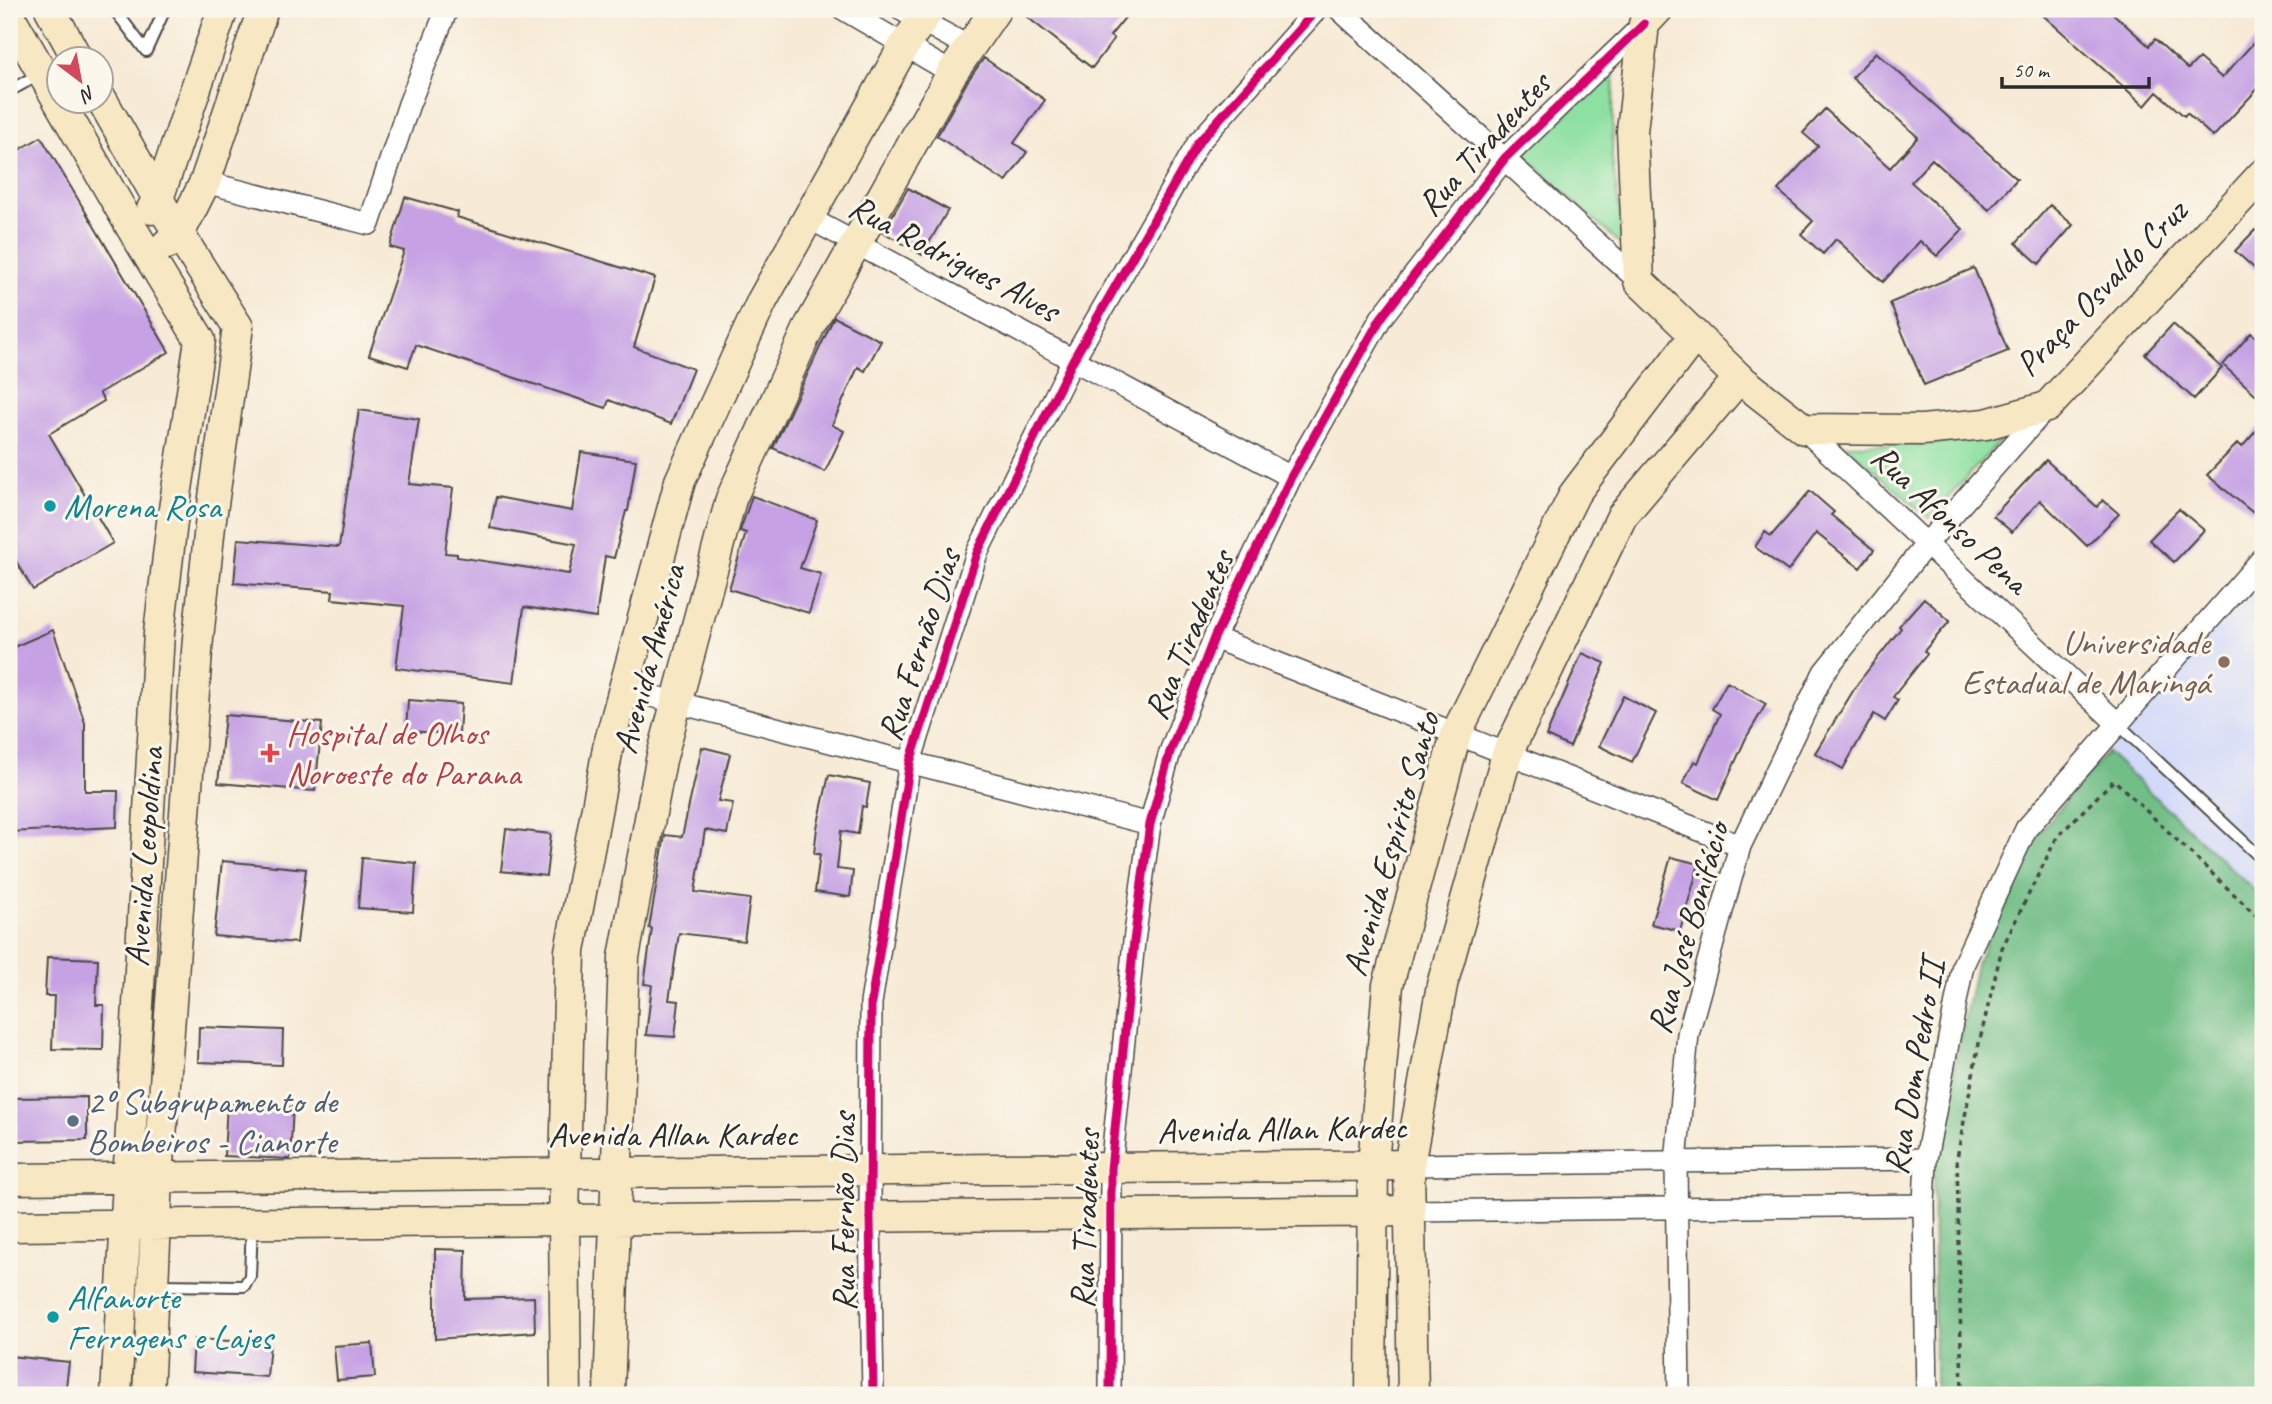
<svg xmlns="http://www.w3.org/2000/svg" width="2272" height="1404" viewBox="0 0 2272 1404" font-family="Caveat,sans-serif">
	<rect width="100%" height="100%" fill="#fbf7ec"/>
	<filter id="ink" filterUnits="userSpaceOnUse"><feTurbulence type="fractalNoise" baseFrequency=".0143" numOctaves="2"/><feDisplacementMap in="SourceGraphic" scale="14" xChannelSelector="R" yChannelSelector="G"/><feConvolveMatrix kernelMatrix="1 2 1 2 8 2 1 2 1" color-interpolation-filters="sRGB"/></filter>
	<filter id="wash" filterUnits="userSpaceOnUse"><feTurbulence type="fractalNoise" baseFrequency=".00686" numOctaves="4" result="noise"/><feDisplacementMap in="SourceGraphic" scale="28" xChannelSelector="R" yChannelSelector="G"/><feGaussianBlur stdDeviation="1.57" result="paint"/><feColorMatrix in="noise" values="0 0 0 0 0 0 0 0 0 0 0 0 0 0 0 0 0 1.4 0 .05"/><feComposite in="paint" operator="in"/></filter>
	<g filter="url(#wash)">
		<rect width="100%" height="100%" fill="#f7ead6"/>
		<path fill="#d2d9f9" d="M 2263,572 L 2263,899 L 2107,752 Z"/>
		<path fill="#8de0a1" stroke="#5c8666" stroke-width="2" d="M 1614,65 L 1612,159 L 1625,248 L 1524,155 Z
			M 2008,432 L 1929,518 L 1845,445 L 1929,444 Z"/>
		<path fill="#72be87" stroke="#4e7459" stroke-width="2" d="M 2107,752 L 2263,899 L 2263,1395 L 1935,1395 L 1933,1166 L 1976,964 L 2036,836 Z"/>
		<g id="blocks">
			<path fill="#c6a2e4" d="M 1017,9 L 1132,9 L 1110,36 L 1114,39 L 1092,68 Z
				M 2036,9 L 2108,9 L 2149,46 L 2155,39 L 2188,69 L 2199,58 L 2222,78 L 2263,32 L 2263,83 L 2213,137 L 2187,113 L 2184,116 L 2157,92 L 2145,106 Z
				M 1876,52 L 2017,179 L 1989,210 L 1932,159 L 1911,182 L 1963,229 L 1937,256 L 1920,241 L 1883,282 L 1836,239 L 1823,254 L 1801,234 L 1813,221 L 1778,190 L 1818,146 L 1803,133 L 1825,109 L 1890,168 L 1918,137 L 1852,78 Z
				M 984,58 L 1045,100 L 1014,143 L 1027,152 L 1006,182 L 937,136 L 967,82 Z
				M 41,137 L 169,352 L 99,393 L 104,401 L 49,434 L 113,543 L 33,590 L 9,549 L 9,156 Z
				M 908,188 L 948,210 L 922,255 L 883,232 Z
				M 405,197 L 458,212 L 457,217 L 655,278 L 634,347 L 693,369 L 671,424 L 609,400 L 606,408 L 416,345 L 408,367 L 369,355 L 404,251 L 390,247 Z
				M 2050,205 L 2073,225 L 2039,264 L 2016,243 Z
				M 2255,230 L 2263,237 L 2263,276 L 2235,251 Z
				M 1974,268 L 2008,351 L 1924,385 L 1890,303 Z
				M 834,317 L 881,341 L 865,371 L 858,367 L 832,425 L 844,431 L 825,472 L 773,448 Z
				M 2173,324 L 2222,368 L 2194,399 L 2145,354 Z
				M 2251,333 L 2263,343 L 2263,401 L 2223,365 Z
				M 359,410 L 419,419 L 409,484 L 453,488 L 445,553 L 457,554 L 457,557 L 569,574 L 576,544 L 490,528 L 496,497 L 572,511 L 581,452 L 636,460 L 628,511 L 626,511 L 614,558 L 605,556 L 596,618 L 524,607 L 514,683 L 396,668 L 404,606 L 332,599 L 333,591 L 234,583 L 238,539 L 339,547 Z
				M 2263,423 L 2263,499 L 2252,512 L 2207,475 L 2238,443 L 2242,447 Z
				M 2046,460 L 2097,507 L 2103,500 L 2119,514 L 2087,546 L 2040,500 L 2012,532 L 1993,516 Z
				M 1810,491 L 1834,512 L 1831,515 L 1874,550 L 1860,568 L 1816,533 L 1788,571 L 1755,547 L 1765,532 L 1771,536 Z
				M 752,496 L 817,520 L 800,568 L 821,574 L 809,613 L 729,589 L 746,533 L 740,531 Z
				M 2179,509 L 2204,530 L 2174,562 L 2149,540 Z
				M 1924,598 L 1950,621 L 1924,651 L 1927,654 L 1893,697 L 1898,700 L 1885,721 L 1874,714 L 1843,769 L 1815,753 L 1858,683 L 1901,628 L 1899,626 Z
				M 53,630 L 85,723 L 85,791 L 118,791 L 117,827 L 9,832 L 9,649 Z
				M 1582,653 L 1605,663 L 1570,747 L 1546,736 Z
				M 1727,682 L 1766,704 L 1746,738 L 1718,800 L 1683,783 L 1694,761 L 1698,763 L 1720,714 L 1712,709 Z
				M 1623,696 L 1656,713 L 1632,762 L 1599,746 Z
				M 408,700 L 461,704 L 459,734 L 406,731 Z
				M 225,715 L 322,723 L 315,791 L 218,783 Z
				M 702,747 L 730,754 L 718,801 L 733,803 L 727,834 L 705,830 L 695,892 L 750,899 L 744,941 L 679,933 L 669,1000 L 679,1001 L 675,1037 L 646,1035 L 652,985 L 644,984 L 652,929 L 649,928 L 665,835 L 682,837 Z
				M 829,775 L 870,783 L 866,807 L 862,806 L 858,834 L 841,831 L 837,869 L 853,871 L 850,897 L 815,892 L 820,854 L 814,854 L 817,828 Z
				M 506,829 L 551,834 L 546,876 L 501,871 Z
				M 1671,857 L 1699,864 L 1680,931 L 1651,924 Z
				M 362,858 L 416,863 L 413,912 L 358,908 Z
				M 222,861 L 306,869 L 297,943 L 214,936 Z
				M 47,957 L 98,959 L 96,1005 L 104,1005 L 103,1050 L 52,1049 L 54,996 L 45,996 Z
				M 199,1027 L 283,1030 L 282,1065 L 198,1062 Z
				M 87,1097 L 87,1140 L 9,1141 L 9,1098 Z
				M 227,1104 L 293,1107 L 290,1159 L 224,1156 Z
				M 435,1249 L 466,1250 L 465,1299 L 534,1297 L 535,1332 L 435,1339 Z
				M 194,1339 L 270,1343 L 267,1377 L 192,1372 Z
				M 372,1343 L 375,1377 L 337,1380 L 334,1346 Z
				M 9,1356 L 69,1362 L 65,1395 L 9,1395 Z"/>
		</g>
	</g>
	<g filter="url(#ink)">
		<use href="#blocks" fill-opacity="0" stroke="#4a4845" stroke-width="2"/>
		<g fill="none" stroke-linecap="round" stroke-linejoin="round">
			<g stroke="#4a4845" stroke-width="14">
				<path id="lane" d="M 114,9 L 146,51 L 165,9
					M 9,91 L 40,74
					M 2118,724 L 2263,860
					M 156,1285 L 244,1286 L 250,1276 L 252,1224"/>
			</g>
			<g stroke="#4a4845" stroke-width="24">
				<path id="street" d="M 843,9 L 952,73
					M 900,9 L 969,47
					M 1339,9 L 1639,281
					M 205,182 L 369,224 L 409,104 L 447,9
					M 807,217 L 1291,477
					M 1804,429 L 2118,724
					M 1214,638 L 1740,846
					M 624,689 L 1150,824
					M 1409,1165 L 1926,1159
					M 1410,1211 L 1924,1205
					M 873,1395 L 870,1217 L 871,1003 L 910,762 L 977,553 L 1073,360 L 1198,143 L 1317,9
					M 1110,1395 L 1111,1169 L 1134,941 L 1150,824 L 1170,752 L 1214,638 L 1291,477 L 1381,318 L 1505,158 L 1644,24
					M 1679,1395 L 1676,1162 L 1688,1034 L 1740,846 L 1824,672 L 1928,542 L 2047,407
					M 1927,1395 L 1924,1205 L 1926,1159 L 1963,965 L 2026,829 L 2263,558"/>
			</g>
			<g stroke="#4a4845" stroke-width="33">
				<path id="secondary" d="M 50,9 L 78,60
					M 1658,9 L 1644,24 L 1632,131 L 1639,281 L 1739,378 L 1804,429 L 1922,430 L 1986,424 L 2047,407 L 2263,174
					M 9,15 L 134,232 L 200,340 L 172,522 L 159,633 L 116,1395
					M 102,100 L 169,218 L 238,327 L 210,526 L 198,638 L 158,1178 L 148,1395
					M 152,209 L 158,199 L 223,9
					M 167,244 L 179,234 L 205,182 L 263,9
					M 9,1179 L 1409,1165
					M 9,1226 L 1410,1211
					M 566,1395 L 564,1221 L 570,951 L 608,748 L 680,481 L 762,301 L 905,44 L 930,9
					M 609,1395 L 624,957 L 661,760 L 731,499 L 810,325 L 952,73 L 996,9
					M 1371,1395 L 1373,1165 L 1388,985 L 1456,734 L 1575,493 L 1695,335
					M 1413,1395 L 1409,1165 L 1442,985 L 1507,754 L 1622,516 L 1739,378"/>
			</g>
			<path stroke="#4a4845" stroke-width="3.5" stroke-dasharray="5 5" stroke-linecap="butt" d="M 1962,1395 L 1957,1158 L 1978,1048 L 2002,948 L 2057,837 L 2114,780 L 2263,922"/>
			<use href="#lane" stroke="#fff" stroke-width="10"/>
			<use href="#street" stroke="#fff" stroke-width="21"/>
			<use href="#secondary" stroke="#f7e8c3" stroke-width="30"/>
			<g stroke="#fbf7ec" stroke-width="13">
				<path id="cycleway" d="M 873,1395 L 870,1217 L 871,1003 L 910,762 L 977,553 L 1073,360 L 1198,143 L 1317,9
					M 1110,1395 L 1111,1169 L 1134,941 L 1150,824 L 1170,752 L 1214,638 L 1291,477 L 1381,318 L 1505,158 L 1644,24"/>
			</g>
			<use href="#cycleway" stroke="#d6006c" stroke-width="9"/>
		</g>
	</g>
	<g fill="#0f9aa8" stroke="#fbf7ec" stroke-width="2.5">
		<circle cx="50" cy="506" r="7"/>
		<circle cx="53" cy="1317" r="7"/>
	</g>
	<circle fill="#8d6e63" stroke="#fbf7ec" stroke-width="2.5" cx="2224" cy="662" r="7"/>
	<path fill="#e0444e" stroke="#fbf7ec" stroke-width="2.5" d="M266.5 742.5h7v7h7v7h-7v7h-7v-7h-7v-7h7z"/>
	<circle fill="#5c6f8a" stroke="#fbf7ec" stroke-width="2.5" cx="73" cy="1121" r="7"/>
	<g text-anchor="middle" dominant-baseline="central" stroke-width="6" stroke-linejoin="round" paint-order="stroke">
		<g font-size="35" fill="#2b2b2b" stroke="#fbf7ec">
			<text transform="translate(1484 144) rotate(-48)">Rua Tiradentes</text>
			<text transform="translate(954 258) rotate(28)">Rua Rodrigues Alves</text>
			<text transform="translate(2101 288) rotate(-46)">Praça Osvaldo Cruz</text>
			<text transform="translate(1950 519) rotate(43)">Rua Afonso Pena</text>
			<text transform="translate(1189 635) rotate(-67)">Rua Tiradentes</text>
			<text transform="translate(919 645) rotate(-72)">Rua Fernão Dias</text>
			<text transform="translate(649 659) rotate(-75)">Avenida América</text>
			<text transform="translate(1391 844) rotate(-74)">Avenida Espírito Santo</text>
			<text transform="translate(144 857) rotate(-86)">Avenida Leopoldina</text>
			<text transform="translate(1688 928) rotate(-74)">Rua José Bonifácio</text>
			<text transform="translate(1914 1067) rotate(-80)">Rua Dom Pedro II</text>
			<text transform="translate(1282 1129) rotate(-1)">Avenida Allan Kardec</text>
			<text x="673" y="1134">Avenida Allan Kardec</text>
			<text transform="translate(843 1212) rotate(-90)">Rua Fernão Dias</text>
			<text transform="translate(1085 1219) rotate(-88)">Rua Tiradentes</text>
		</g>
		<g font-size="35" fill="#0d838f" stroke="#fbf7ec" text-anchor="start">
			<text x="64" y="506">Morena Rosa</text>
			<text x="67" y="1297">Alfanorte<tspan x="67" dy="40">Ferragens e Lajes</tspan></text>
		</g>
		<g font-size="35" fill="#785e54" stroke="#fbf7ec" text-anchor="end">
			<text x="2210" y="642">Universidade<tspan x="2210" dy="40">Estadual de Maringá</tspan></text>
		</g>
		<g font-size="35" fill="#be3a42" stroke="#fbf7ec" text-anchor="start">
			<text x="286" y="733">Hospital de Olhos<tspan x="286" dy="40">Noroeste do Parana</tspan></text>
		</g>
		<g font-size="35" fill="#4e5e75" stroke="#fbf7ec" text-anchor="start">
			<text x="87" y="1101">2º Subgrupamento de<tspan x="87" dy="40">Bombeiros - Cianorte</tspan></text>
		</g>
	</g>
	<rect width="2272" height="1404" fill="none" stroke="#fbf7ec" stroke-width="35"/>
	<g transform="translate(80 80) rotate(148)"><circle r="33" fill="#fbf7ec" stroke="#a8a59f" stroke-width="2"/>
	<path d="M0-5L12 26L0 18L-12 26Z" fill="#d1495b"/>
	<text y="-10" font-size="19" font-weight="bold" text-anchor="middle" fill="#2b2b2b">N</text>
	</g>
	<path d="M2002 77v10h147v-10" fill="none" stroke="#2b2b2b" stroke-width="3.5"/>
	<text x="2013" y="77" font-size="21" fill="#2b2b2b" stroke="#fbf7ec" stroke-width="5" paint-order="stroke">50 m</text>
</svg>
